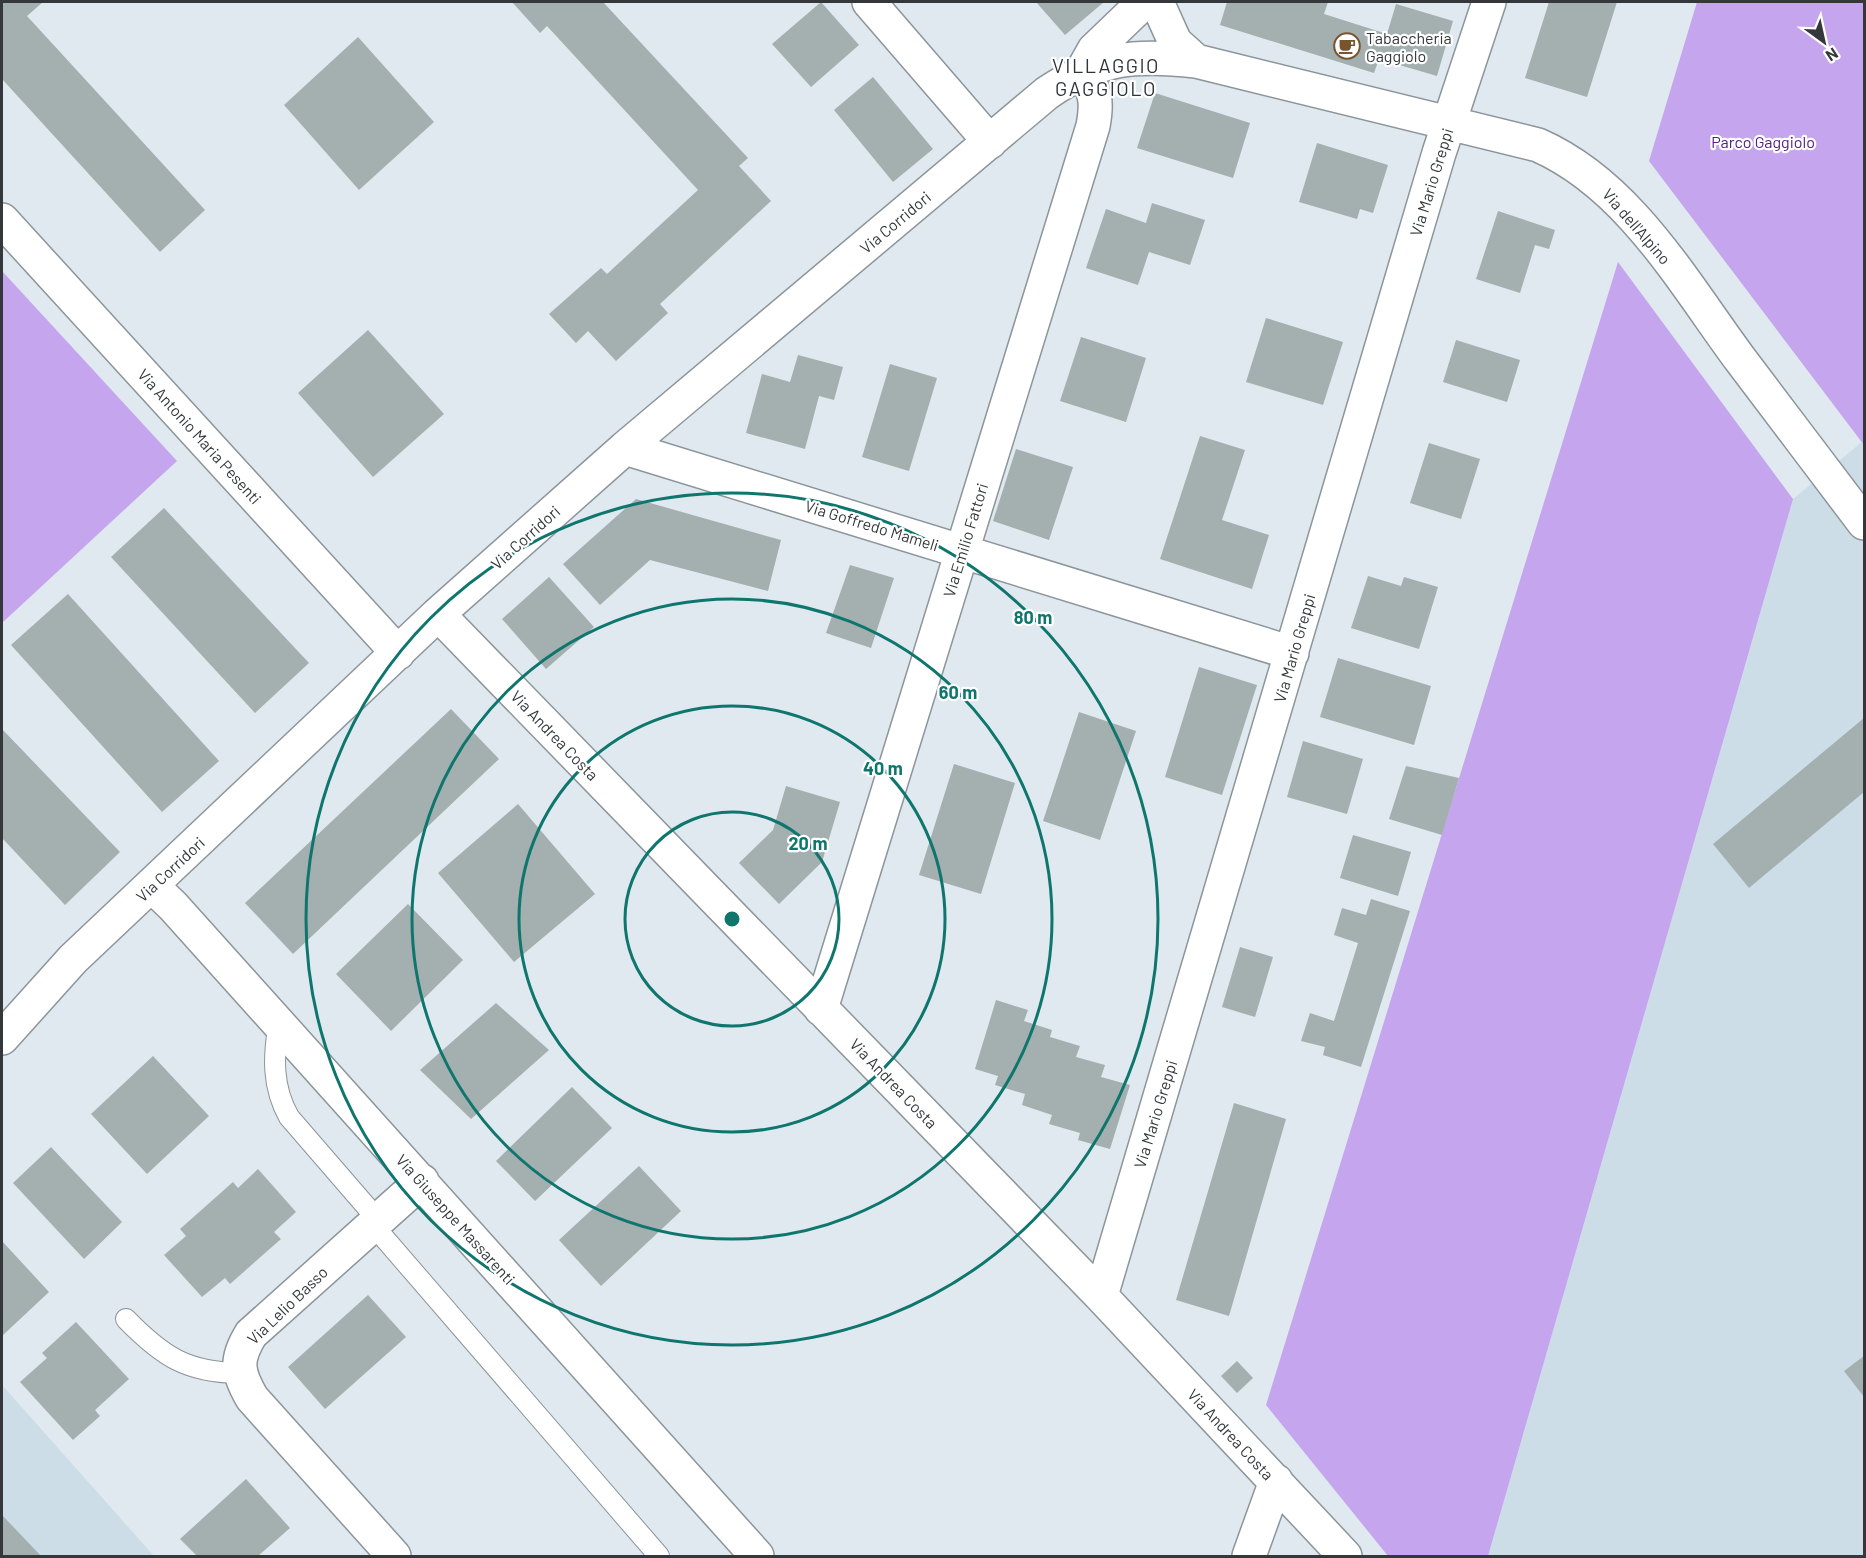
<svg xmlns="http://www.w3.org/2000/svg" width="1866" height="1558" viewBox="0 0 1866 1558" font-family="Barlow,sans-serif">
	<rect width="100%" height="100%" fill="#dfe9ef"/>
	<path fill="#ccdde7" d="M 1862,442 L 1864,445 L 1864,1556 L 1488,1556 L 1793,499 Z
		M 2,1385 L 154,1556 L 2,1556 Z"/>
	<path fill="#c5a5ee" d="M 1697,2 L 1864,2 L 1864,445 L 1649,161 Z
		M 1618,262 L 1793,499 L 1488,1556 L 1388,1556 L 1266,1405 Z
		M 2,271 L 177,461 L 2,623 Z"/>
	<path fill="#a4afb0" d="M 2,2 L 43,2 L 27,16 L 205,210 L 160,252 L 2,79 Z
		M 512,2 L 603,2 L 748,158 L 739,166 L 771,201 L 660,304 L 668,313 L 616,361 L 588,331 L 576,343 L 549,314 L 601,268 L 607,274 L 698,190 L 547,26 L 540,33 Z
		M 821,2 L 859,45 L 811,87 L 772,44 Z
		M 1036,2 L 1104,2 L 1065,35 Z
		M 1227,2 L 1328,2 L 1324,14 L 1387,34 L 1396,4 L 1453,21 L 1437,76 L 1379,59 L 1374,73 L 1220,25 Z
		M 1549,2 L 1617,2 L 1587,97 L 1525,78 Z
		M 358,37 L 434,122 L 359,190 L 284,105 Z
		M 873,77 L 933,149 L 893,182 L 834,110 Z
		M 1155,93 L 1250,123 L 1233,178 L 1137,148 Z
		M 1317,143 L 1388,165 L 1373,213 L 1360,209 L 1357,219 L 1299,202 Z
		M 1152,203 L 1205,220 L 1190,265 L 1149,252 L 1138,285 L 1086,268 L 1106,209 L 1146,223 Z
		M 1498,211 L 1555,230 L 1549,249 L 1535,245 L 1520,293 L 1476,279 Z
		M 1266,318 L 1343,342 L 1323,405 L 1246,382 Z
		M 368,330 L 444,414 L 373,477 L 298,393 Z
		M 1081,337 L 1146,358 L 1126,422 L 1060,401 Z
		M 1456,340 L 1520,360 L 1507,402 L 1443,382 Z
		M 798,355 L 843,367 L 834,400 L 819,396 L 805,449 L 746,433 L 762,374 L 790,382 Z
		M 890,364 L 937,378 L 909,471 L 862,457 Z
		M 1200,436 L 1245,450 L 1222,520 L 1269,535 L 1252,589 L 1160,559 Z
		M 1429,443 L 1480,459 L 1461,519 L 1410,503 Z
		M 1016,449 L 1073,467 L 1049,540 L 993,521 Z
		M 636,499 L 781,540 L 768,591 L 650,560 L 600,605 L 563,564 Z
		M 164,508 L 309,663 L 255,713 L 111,557 Z
		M 850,565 L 894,578 L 871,648 L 826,633 Z
		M 1368,576 L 1401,586 L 1404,577 L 1438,587 L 1419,649 L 1351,628 Z
		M 549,577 L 594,627 L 546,669 L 502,619 Z
		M 68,594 L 219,761 L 162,812 L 11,645 Z
		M 1338,658 L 1431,686 L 1414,745 L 1320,717 Z
		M 1199,667 L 1257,685 L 1222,795 L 1165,777 Z
		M 451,709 L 499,759 L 293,954 L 245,903 Z
		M 1079,712 L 1136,731 L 1100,840 L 1043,821 Z
		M 1864,718 L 1864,792 L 1749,888 L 1713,844 Z
		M 2,729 L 120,852 L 65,905 L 2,838 Z
		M 1303,741 L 1363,759 L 1347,814 L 1287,797 Z
		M 954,764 L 1015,783 L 981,894 L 919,875 Z
		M 1406,766 L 1459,778 L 1442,835 L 1389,819 Z
		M 786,786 L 840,802 L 822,862 L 779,904 L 739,863 L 773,830 Z
		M 518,804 L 595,894 L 514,962 L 438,873 Z
		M 1353,835 L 1411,852 L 1398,896 L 1340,878 Z
		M 1371,899 L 1410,911 L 1361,1067 L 1323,1055 L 1325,1047 L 1301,1041 L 1310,1013 L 1334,1021 L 1358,943 L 1334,935 L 1342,908 L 1366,915 Z
		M 408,904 L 463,960 L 391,1031 L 336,974 Z
		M 1240,947 L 1273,957 L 1255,1017 L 1222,1007 Z
		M 996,1000 L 1028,1010 L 1024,1021 L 1052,1030 L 1050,1037 L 1080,1046 L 1076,1057 L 1105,1065 L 1101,1077 L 1130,1085 L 1110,1149 L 1078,1140 L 1080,1133 L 1049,1124 L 1052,1115 L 1022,1105 L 1025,1094 L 995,1085 L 998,1076 L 975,1069 Z
		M 496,1003 L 549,1050 L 471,1119 L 420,1070 Z
		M 153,1056 L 209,1116 L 147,1174 L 91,1114 Z
		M 572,1087 L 612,1128 L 535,1201 L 496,1161 Z
		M 1234,1103 L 1286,1119 L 1229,1316 L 1176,1300 Z
		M 51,1147 L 122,1222 L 84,1259 L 13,1183 Z
		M 639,1166 L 681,1211 L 601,1286 L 559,1240 Z
		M 258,1169 L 296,1212 L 274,1232 L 281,1239 L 230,1284 L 225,1278 L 202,1297 L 164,1255 L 186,1236 L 180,1229 L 233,1182 L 238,1188 Z
		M 2,1241 L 49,1292 L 2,1336 Z
		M 368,1295 L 406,1337 L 325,1409 L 288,1367 Z
		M 76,1322 L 129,1379 L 95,1410 L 100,1416 L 73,1440 L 20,1382 L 47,1358 L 42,1353 Z
		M 1864,1356 L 1864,1397 L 1844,1371 Z
		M 1237,1361 L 1253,1378 L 1237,1393 L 1221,1376 Z
		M 246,1479 L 290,1528 L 258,1556 L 197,1556 L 180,1539 Z
		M 2,1515 L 41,1556 L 2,1556 Z"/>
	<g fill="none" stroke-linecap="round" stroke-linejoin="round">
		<g stroke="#8c959a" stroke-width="22">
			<path id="lane" d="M 279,1023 C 273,1056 272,1087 289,1117 L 378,1220
				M 373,1225 L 659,1556
				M 126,1319 C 162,1356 187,1373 241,1373"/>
		</g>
		<g stroke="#8c959a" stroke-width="36">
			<path id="street" d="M 869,2 L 990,142
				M 1157,2 L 1175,42 L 1196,61
				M 1081,73 L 1094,50 L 1144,2
				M 2,220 L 398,653
				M 625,448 L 1292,653
				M 438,614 L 1101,1296 L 1345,1556
				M 152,886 L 173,906 L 757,1556
				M 821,1009 L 1093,126 C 1097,105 1097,89 1081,73
				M 2,1038 L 73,959 L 438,614 L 625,448 L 1047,93 C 1100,57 1134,54 1196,61 L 1538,145 C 1629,185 1683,282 1740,359 C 1781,414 1823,468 1864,523
				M 1101,1296 L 1439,153 L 1489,2
				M 394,1556 L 252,1398 C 237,1372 235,1360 251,1334 L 422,1181
				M 1249,1556 L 1276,1481"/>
		</g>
		<use href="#lane" stroke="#fff" stroke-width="20"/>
		<use href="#street" stroke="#fff" stroke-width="33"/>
	</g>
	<g fill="none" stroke="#0f766e" stroke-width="3">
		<circle cx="732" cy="919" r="107"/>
		<circle cx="732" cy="919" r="213"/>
		<circle cx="732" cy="919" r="320"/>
		<circle cx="732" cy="919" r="426"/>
	</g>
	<defs>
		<g id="cafe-ring" transform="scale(1.35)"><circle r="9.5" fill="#fff" stroke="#79552e" stroke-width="1.5"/><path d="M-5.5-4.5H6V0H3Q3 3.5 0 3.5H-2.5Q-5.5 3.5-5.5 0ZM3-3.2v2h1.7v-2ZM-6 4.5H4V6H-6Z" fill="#79552e"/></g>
	</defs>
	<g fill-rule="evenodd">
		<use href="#cafe-ring" x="1347" y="46"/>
	</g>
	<g text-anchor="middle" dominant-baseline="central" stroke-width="4.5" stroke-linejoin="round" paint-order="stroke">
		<g font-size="16" fill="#34383a" stroke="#fff" text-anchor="start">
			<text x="1366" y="37">Tabaccheria<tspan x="1366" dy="18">Gaggiolo</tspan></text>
		</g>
		<g font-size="16" fill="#532080" stroke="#fff">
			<text x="1763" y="141">Parco Gaggiolo</text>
		</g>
		<g font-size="16" fill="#34383a" stroke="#fff">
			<text transform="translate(1431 182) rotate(-73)">Via Mario Greppi</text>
			<text transform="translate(895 222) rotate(-40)">Via Corridori</text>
			<text transform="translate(1637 226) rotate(49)">Via dell'Alpino</text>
			<text transform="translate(200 436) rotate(48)">Via Antonio Maria Pesenti</text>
			<text transform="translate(872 525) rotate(17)">Via Goffredo Mameli</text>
			<text transform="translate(525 537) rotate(-42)">Via Corridori</text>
			<text transform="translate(965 540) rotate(-73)">Via Emilio Fattori</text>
			<text transform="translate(1294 648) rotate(-74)">Via Mario Greppi</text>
			<text transform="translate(555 735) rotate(46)">Via Andrea Costa</text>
			<text transform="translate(170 869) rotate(-43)">Via Corridori</text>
			<text transform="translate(894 1083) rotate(46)">Via Andrea Costa</text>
			<text transform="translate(1155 1114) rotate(-73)">Via Mario Greppi</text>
			<text transform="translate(456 1219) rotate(48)">Via Giuseppe Massarenti</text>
			<text transform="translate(287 1305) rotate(-44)">Via Lelio Basso</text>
			<text transform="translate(1231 1434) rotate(47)">Via Andrea Costa</text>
		</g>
		<g font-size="20" letter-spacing="1.5" fill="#2e353a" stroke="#fff">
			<text x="1106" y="65">VILLAGGIO<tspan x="1106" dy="23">GAGGIOLO</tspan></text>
		</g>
	</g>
	<circle cx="732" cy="919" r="9" fill="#0f766e" stroke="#fff" stroke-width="3"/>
	<g font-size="18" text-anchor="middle" font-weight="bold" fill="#0f766e" stroke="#fff" stroke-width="4.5" stroke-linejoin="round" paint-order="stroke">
		<text x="1033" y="624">80 m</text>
		<text x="958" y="699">60 m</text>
		<text x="883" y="775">40 m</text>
		<text x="808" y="850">20 m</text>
	</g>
	<rect width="1866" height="1558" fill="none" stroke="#34383a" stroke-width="6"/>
	<g transform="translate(1824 42) rotate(147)" stroke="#ffffff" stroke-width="4.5" paint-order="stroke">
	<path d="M0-4.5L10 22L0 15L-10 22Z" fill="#34383a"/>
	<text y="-9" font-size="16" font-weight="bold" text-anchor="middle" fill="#34383a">N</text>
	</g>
</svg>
